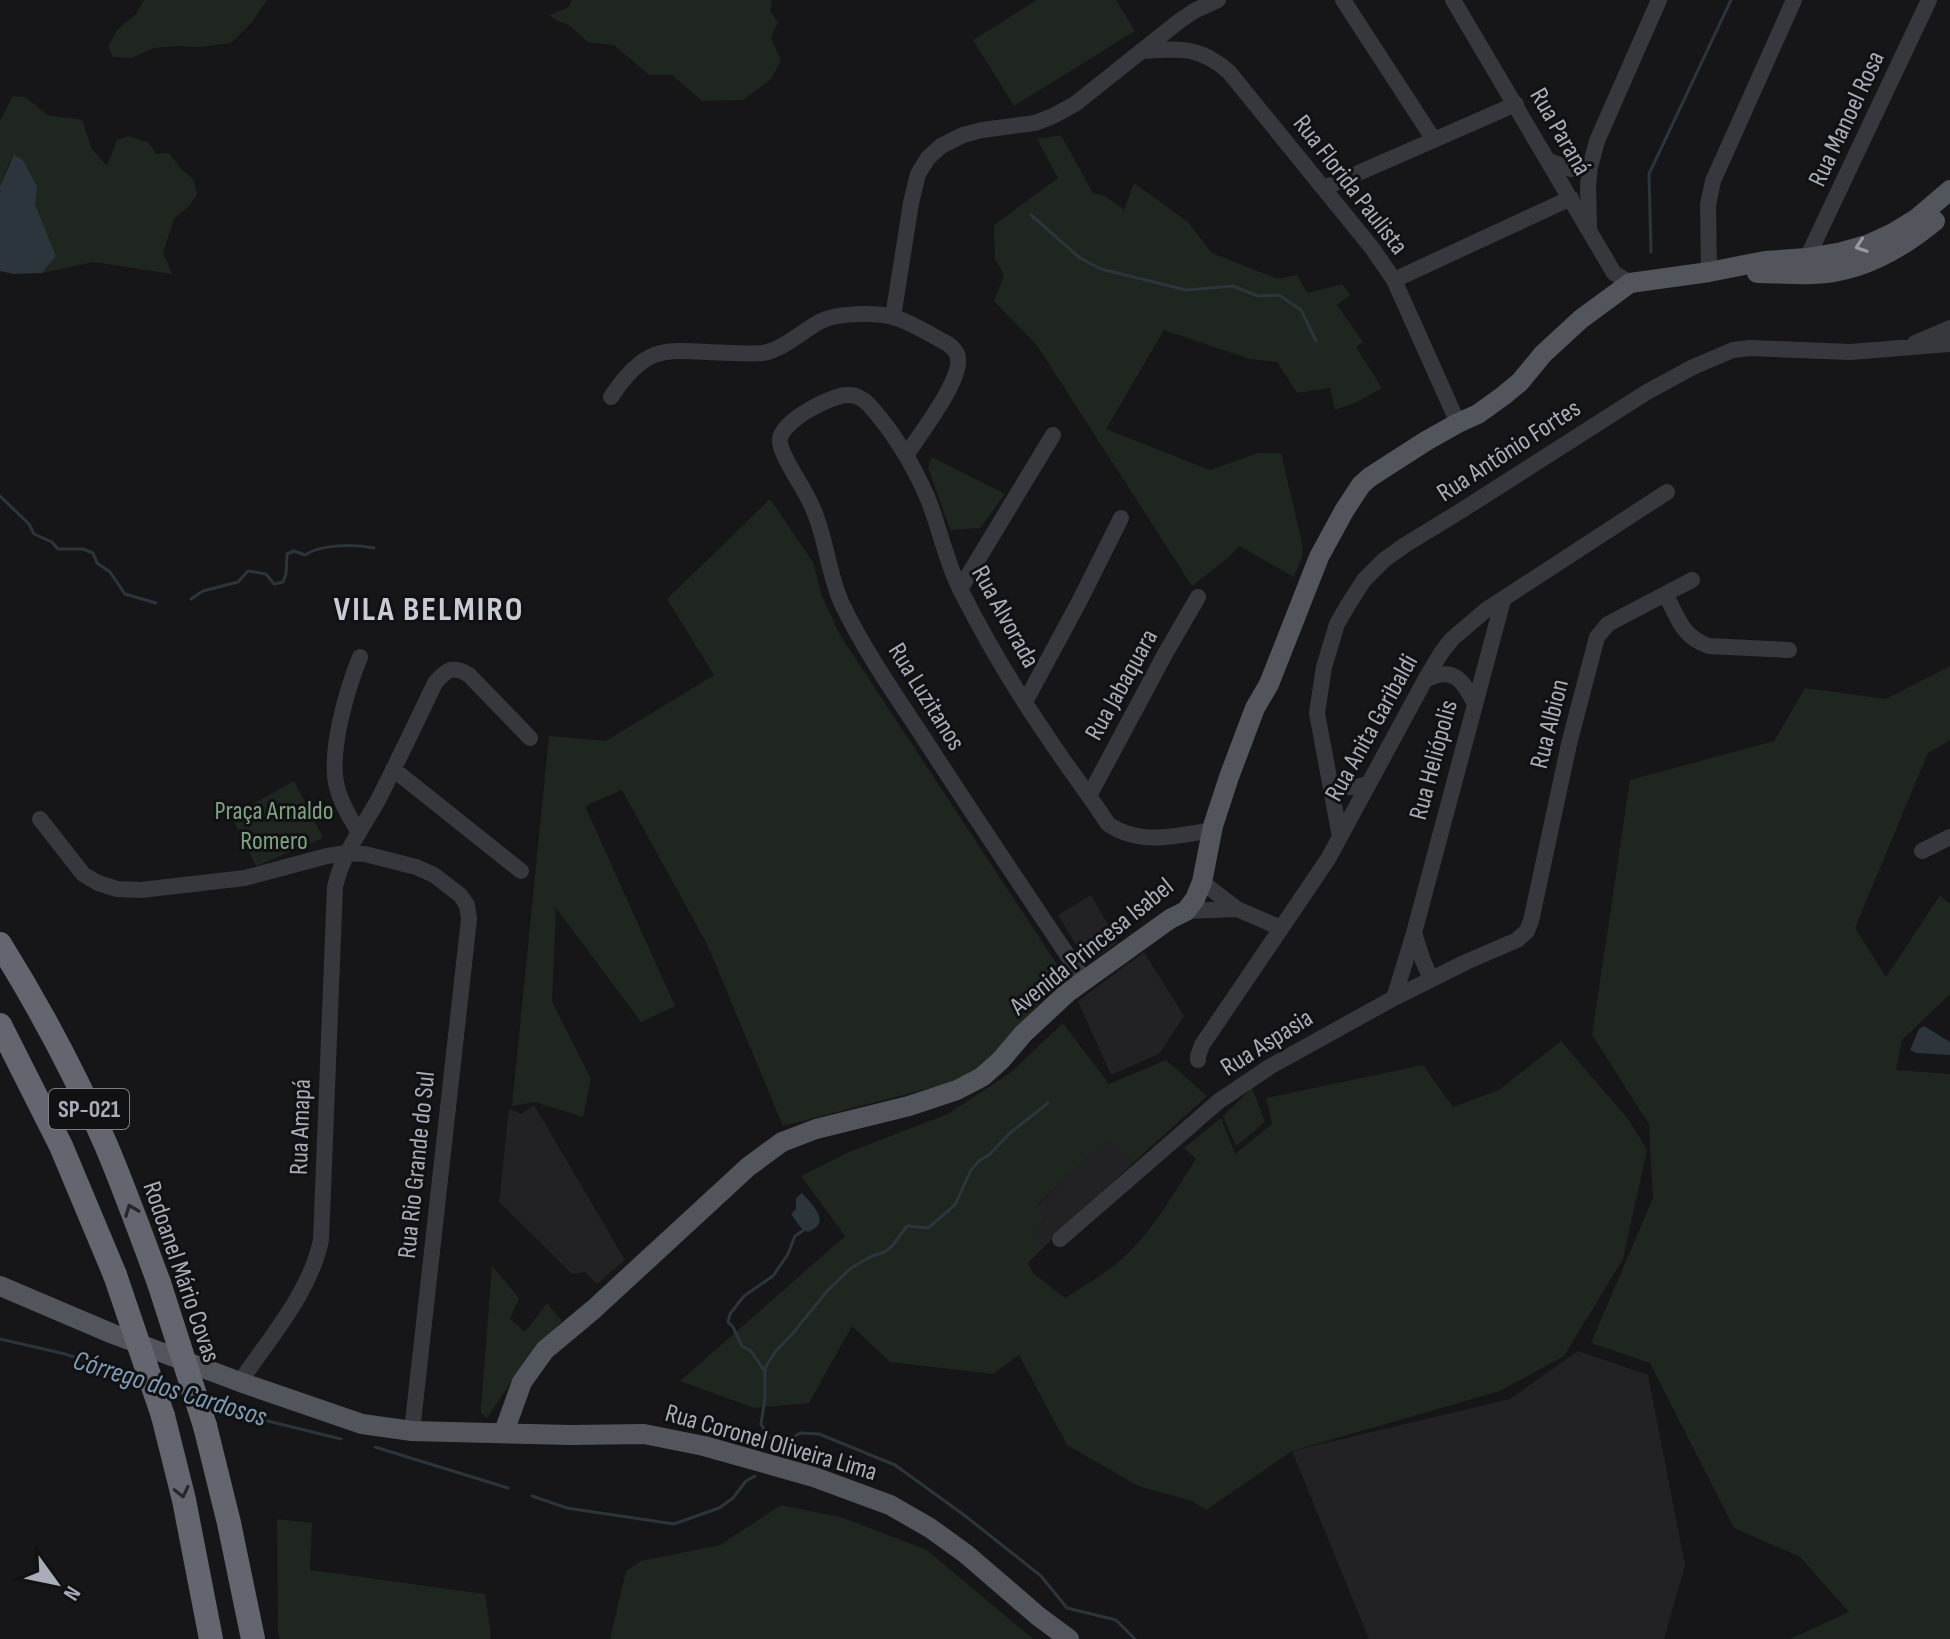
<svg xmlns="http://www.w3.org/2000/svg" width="1950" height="1639" viewBox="0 0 1950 1639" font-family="'Sofia Sans Condensed',sans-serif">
	<rect width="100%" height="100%" fill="#161618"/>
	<path fill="#222225" d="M 1091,895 L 1118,942 L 1094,959 L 1083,956 L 1058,915 Z
		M 1144,952 L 1184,1016 L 1159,1054 L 1111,1075 L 1078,1001 Z
		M 534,1105 L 625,1260 L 597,1284 L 585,1272 L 572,1274 L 499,1202 L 509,1109 L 521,1114 Z
		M 1109,1136 L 1133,1163 L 1044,1247 L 1031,1233 L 1046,1218 L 1036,1207 Z
		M 1578,1351 L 1648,1375 L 1685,1565 L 1664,1639 L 1369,1639 L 1292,1451 L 1510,1399 Z"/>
	<path fill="#1e261f" d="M 144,0 L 267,0 L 252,22 L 231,43 L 200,47 L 176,46 L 154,48 L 132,58 L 113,57 L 108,46 L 118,29 L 136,14 Z
		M 572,0 L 772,0 L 770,11 L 778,22 L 771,38 L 781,61 L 770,80 L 743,100 L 702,101 L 672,75 L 649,75 L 614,45 L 588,42 L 569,25 L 558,21 L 549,15 L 568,8 Z
		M 1037,0 L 1116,0 L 1135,31 L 1014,106 L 973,40 Z
		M 13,96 L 26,97 L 47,115 L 82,120 L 92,149 L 107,166 L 117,140 L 129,136 L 149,143 L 156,154 L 169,153 L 180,168 L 193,179 L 197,194 L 189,206 L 174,219 L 163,252 L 172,274 L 93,262 L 42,273 L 56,256 L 35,204 L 10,161 L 0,186 L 0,121 Z
		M 1061,135 L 1093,193 L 1105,196 L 1124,210 L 1134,183 L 1188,222 L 1212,253 L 1278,279 L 1297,275 L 1307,293 L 1342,284 L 1350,295 L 1337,305 L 1363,342 L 1356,347 L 1382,388 L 1359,401 L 1335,410 L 1330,388 L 1297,393 L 1277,362 L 1250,359 L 1164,330 L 1106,429 L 1210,470 L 1258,453 L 1281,453 L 1302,543 L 1303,554 L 1294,577 L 1239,546 L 1229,557 L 1192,586 L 1038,347 L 994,301 L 1004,275 L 995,259 L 994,225 L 1058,178 L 1037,139 Z
		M 932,457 L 1005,494 L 980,528 L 950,530 L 928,467 Z
		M 770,499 L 813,562 L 822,596 L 840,635 L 1064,975 L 973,1077 L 783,1126 L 707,944 L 622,790 L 585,806 L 675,1006 L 641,1022 L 556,908 L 552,1002 L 591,1079 L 583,1117 L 535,1102 L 512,1106 L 549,736 L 606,741 L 714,675 L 667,599 Z
		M 1950,666 L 1950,740 L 1928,753 L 1855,928 L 1886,977 L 1940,895 L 1950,904 L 1950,994 L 1902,1040 L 1896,1070 L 1950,1074 L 1950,1639 L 1790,1639 L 1849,1612 L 1800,1557 L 1734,1528 L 1650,1363 L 1591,1343 L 1653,1198 L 1649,1124 L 1592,1035 L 1630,780 L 1774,741 L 1805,688 L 1886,699 Z
		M 294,781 L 323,838 L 256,866 L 231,816 Z
		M 1063,1023 L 1109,1084 L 1166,1060 L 1207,1096 L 1133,1163 L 1109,1137 L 1036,1206 L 1046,1218 L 1032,1233 L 1044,1247 L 1028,1263 L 1034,1274 L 1065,1298 C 1086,1284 1109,1272 1126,1255 C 1155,1228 1175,1191 1196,1159 L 1184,1148 L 1221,1118 L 1235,1154 L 1272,1124 L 1266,1098 L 1423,1065 L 1453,1107 L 1499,1090 L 1561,1041 L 1629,1120 L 1647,1150 L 1623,1259 L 1564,1356 L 1500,1391 L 1292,1451 L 1206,1510 L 1192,1501 L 1138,1486 L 1067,1445 L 1019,1355 L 993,1374 L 890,1362 L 852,1326 L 809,1403 L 754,1408 L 680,1381 L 845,1236 L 801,1176 L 849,1152 L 948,1114 L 1010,1073 Z
		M 1252,1088 L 1265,1122 L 1236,1146 L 1223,1116 Z
		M 492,1266 L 519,1298 L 510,1319 L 525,1332 L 547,1303 L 562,1321 L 518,1372 L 487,1418 L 481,1413 L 481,1408 Z
		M 781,1505 L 844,1518 L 927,1550 L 1033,1639 L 610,1639 L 626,1571 L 641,1561 L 720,1545 Z
		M 277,1519 L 312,1523 L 310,1570 L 485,1594 L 491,1634 L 490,1639 L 280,1639 L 278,1632 Z"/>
	<path fill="#2c353c" d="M 14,155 L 23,160 L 37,187 L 35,204 L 56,256 L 42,273 L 13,274 L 0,271 L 0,186 Z
		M 1924,1026 L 1950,1042 L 1950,1055 L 1916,1053 L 1910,1050 L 1919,1029 Z
		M 802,1193 C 813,1206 832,1222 808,1232 L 801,1228 L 791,1214 L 796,1209 L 796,1198 Z"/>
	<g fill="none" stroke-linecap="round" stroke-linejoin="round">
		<path stroke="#2c353c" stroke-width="3" d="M 1031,215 L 1080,258 L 1101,269 L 1186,290 L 1233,286 L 1258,296 L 1279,295 L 1301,310 L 1316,341
			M 1651,252 L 1649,174 L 1731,0
			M 0,496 L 29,524 L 34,534 L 52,542 L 58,549 L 83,549 L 93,553 L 97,563 L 110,572 L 125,594 L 156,603
			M 191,599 L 203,591 L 238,582 L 248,571 L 266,574 L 274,584 L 283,582 L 286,574 L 287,554 L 294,551 L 305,555 C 321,544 355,544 374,548
			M 1048,1103 L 1010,1133 L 989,1155 L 980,1160 L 971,1170 L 955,1205 L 928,1228 L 907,1226 L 893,1245 L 885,1252 L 872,1256 L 851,1268 L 828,1290 L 793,1333 L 775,1352 L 765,1368 L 765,1398 L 761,1424 L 767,1435 L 777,1447 L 800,1433 L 819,1434 L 895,1465 L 964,1515 L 1041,1576 L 1067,1608 L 1116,1620 L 1135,1639
			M 0,1339 L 65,1354 L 139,1378
			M 763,1369 L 751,1351 L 742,1346 L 733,1327 L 728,1322 L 730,1314 L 744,1296 L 773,1276 L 788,1254 L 795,1236 L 804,1230
			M 165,1387 L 184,1394
			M 210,1404 L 235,1413 L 341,1439
			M 375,1447 L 508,1488
			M 532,1496 L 567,1508 L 674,1524 L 719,1508 L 733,1498 L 746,1481 L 755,1476"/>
		<path stroke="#37383d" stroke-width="16" d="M 1343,0 L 1434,140
			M 1453,0 L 1614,273 L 1630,283
			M 1141,51 C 1178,49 1199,45 1229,72 L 1372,248 L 1394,280 L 1458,423
			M 1549,161 L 1571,169 L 1590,167
			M 1324,188 L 1516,104
			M 1589,229 L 1588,185 L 1590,167 L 1597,141 L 1659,0
			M 1807,258 L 1929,0
			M 1709,272 L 1708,205 L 1713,181 L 1794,0
			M 1394,280 L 1571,198
			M 893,317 L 911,203 L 918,174 L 928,158 L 941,146 L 963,135 L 982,130 L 1035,123 L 1053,116 L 1075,104 L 1178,22 L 1194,11 L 1218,0
			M 1915,343 L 1950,328
			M 611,397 C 650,338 670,352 732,353 C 742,353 753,354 763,353 C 784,349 802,331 821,321 C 837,313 876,312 893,317 C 909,321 933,336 948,344 C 953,348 958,352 958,359 C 961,381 920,434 907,454
			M 960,589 L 1053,435
			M 1666,595 C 1678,618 1682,637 1709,646 L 1789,650
			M 1425,680 C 1453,666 1462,679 1474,702
			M 1025,702 L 1079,602 L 1121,518
			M 393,769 L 521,871
			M 1331,787 L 1356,787 L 1368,784
			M 1089,796 L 1165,654 L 1198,597
			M 40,819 L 83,874 L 98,883 L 117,889 L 141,890 L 245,878 L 327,856 L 346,853 L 365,854 L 416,867 L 434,875 L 460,895 L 467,905 L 469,919 L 412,1431
			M 359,833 C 351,819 341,804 337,787 C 328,753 347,689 360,657
			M 1340,837 L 1317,713 L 1324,667 L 1337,624 L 1348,605 L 1364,580 L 1384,560 L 1405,545 L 1459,512 L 1647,392 L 1693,367 L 1733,350 L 1750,348 L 1850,352 L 1950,344
			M 1922,851 L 1950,837
			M 1202,882 L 1237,909 L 1281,928
			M 1186,911 L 1237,909
			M 1414,933 L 1423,961 L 1431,979
			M 1084,980 C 1031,900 977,821 925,740 C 896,696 865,652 842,604 C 829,576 827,545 816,516 C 808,493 795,478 785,457 C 783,452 779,445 780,439 C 782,421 832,394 849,395 C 858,395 864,399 870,406 C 895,434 913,464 928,499 C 940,529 946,562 961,591 C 986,640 1014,688 1045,733 C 1065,764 1088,793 1108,824 C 1140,846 1176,836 1212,830
			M 1394,998 L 1414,933 L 1503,600
			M 1198,1060 L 1198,1056 L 1202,1045 L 1328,859 L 1425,680 L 1441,653 L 1452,639 L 1486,610 L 1667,492
			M 1060,1239 L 1219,1101 L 1271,1066 L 1394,998 L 1466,962 L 1517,940 L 1527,931 L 1531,921 L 1569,744 L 1597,637 L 1608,624 L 1692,580
			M 240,1382 C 270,1337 310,1293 321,1240 L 335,887 C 342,855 361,830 377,802 C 397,763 416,723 435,683 C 447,669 453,665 469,675 L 530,738"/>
		<path stroke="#53555c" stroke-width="20" d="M 1757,273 C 1775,273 1794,275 1813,274 C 1858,273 1901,249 1935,221
			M 0,1286 L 113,1334 L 240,1382 L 362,1424 L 412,1431 L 571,1435 L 644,1434 L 704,1446 L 814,1477 L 890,1505 L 930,1528 L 966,1554 L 1038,1616 L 1069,1639
			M 504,1432 L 522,1382 L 545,1350 L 594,1309 L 748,1167 L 782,1142 L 816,1129 L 909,1106 L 957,1090 L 982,1077 L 1001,1060 L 1023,1034 L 1067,993 L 1170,919 L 1186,911 L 1195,899 L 1202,882 L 1213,826 L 1229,777 L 1255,708 L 1269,684 L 1319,557 L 1344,511 L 1361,485 L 1370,477 L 1426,441 L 1458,423 L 1478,414 L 1503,396 L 1520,382 L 1543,354 L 1581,319 L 1630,283 L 1709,272 L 1765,261 L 1807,258 L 1842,252 L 1867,245 L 1893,233 L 1916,219 L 1950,190"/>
		<path stroke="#63666e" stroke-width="24" d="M 0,944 C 40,1008 76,1076 106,1145 C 125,1190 142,1237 159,1283
			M 0,1025 L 61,1146 L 115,1275
			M 163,1416 L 184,1500 L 211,1639
			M 205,1426 L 229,1523 L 253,1639"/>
		<path stroke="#63666e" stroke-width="24" d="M 115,1275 L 163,1416
			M 159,1283 L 205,1426"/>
	</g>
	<defs><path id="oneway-chevron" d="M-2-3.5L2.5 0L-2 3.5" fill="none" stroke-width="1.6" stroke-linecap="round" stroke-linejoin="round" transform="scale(2)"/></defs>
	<use stroke="#979ba6" href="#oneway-chevron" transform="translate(1861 246) rotate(161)"/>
	<g stroke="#26262a">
		<use href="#oneway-chevron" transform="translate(131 1210) rotate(-111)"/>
		<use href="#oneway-chevron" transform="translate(182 1492) rotate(77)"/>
	</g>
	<g text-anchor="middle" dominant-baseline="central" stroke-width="6" stroke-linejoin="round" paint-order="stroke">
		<rect fill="#111113" stroke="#7b7e86" stroke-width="2" x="49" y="1089" width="80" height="40" rx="6"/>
		<g font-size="24" font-weight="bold" fill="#a8adb8">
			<text x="89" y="1109">SP-021</text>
		</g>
		<g font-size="26" fill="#a8adb8" stroke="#111113">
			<text transform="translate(1847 119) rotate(-65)">Rua Manoel Rosa</text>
			<text transform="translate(1560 132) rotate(60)">Rua Paraná</text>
			<text transform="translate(1350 185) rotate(52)">Rua Florida Paulista</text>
			<text transform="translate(1509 451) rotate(-33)">Rua Antônio Fortes</text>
			<text transform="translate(1005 617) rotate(61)">Rua Alvorada</text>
			<text transform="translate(1122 685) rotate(-61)">Rua Jabaquara</text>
			<text transform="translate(926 697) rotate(58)">Rua Luzitanos</text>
			<text transform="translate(1550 724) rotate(-76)">Rua Albion</text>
			<text transform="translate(1372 728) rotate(-61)">Rua Anita Garibaldi</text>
			<text transform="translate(1434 760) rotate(-75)">Rua Heliópolis</text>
			<text transform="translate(1092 947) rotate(-39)">Avenida Princesa Isabel</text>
			<text transform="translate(1267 1043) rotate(-32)">Rua Aspasia</text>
			<text transform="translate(301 1127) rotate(-88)">Rua Amapá</text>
			<text transform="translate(417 1165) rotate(-84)">Rua Rio Grande do Sul</text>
			<text transform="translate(181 1272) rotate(71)">Rodoanel Mário Covas</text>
			<text transform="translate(771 1443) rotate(16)">Rua Coronel Oliveira Lima</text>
		</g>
		<g font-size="26" fill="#7fa381" stroke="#111113">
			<text x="274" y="811">Praça Arnaldo<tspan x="274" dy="30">Romero</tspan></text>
		</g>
		<g font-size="28" font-style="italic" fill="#7f9bb3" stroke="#111113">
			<text transform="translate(170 1389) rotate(17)">Córrego dos Cardosos</text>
		</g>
		<g font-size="34" font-weight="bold" letter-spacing="2" fill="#c9ccd4" stroke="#111113">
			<text x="429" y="609">VILA BELMIRO</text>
		</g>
	</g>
	<g transform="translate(56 1583) rotate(123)" stroke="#111113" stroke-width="6" paint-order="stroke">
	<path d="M0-6L14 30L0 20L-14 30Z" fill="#a8adb8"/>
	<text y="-12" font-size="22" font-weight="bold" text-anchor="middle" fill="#a8adb8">N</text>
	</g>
</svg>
